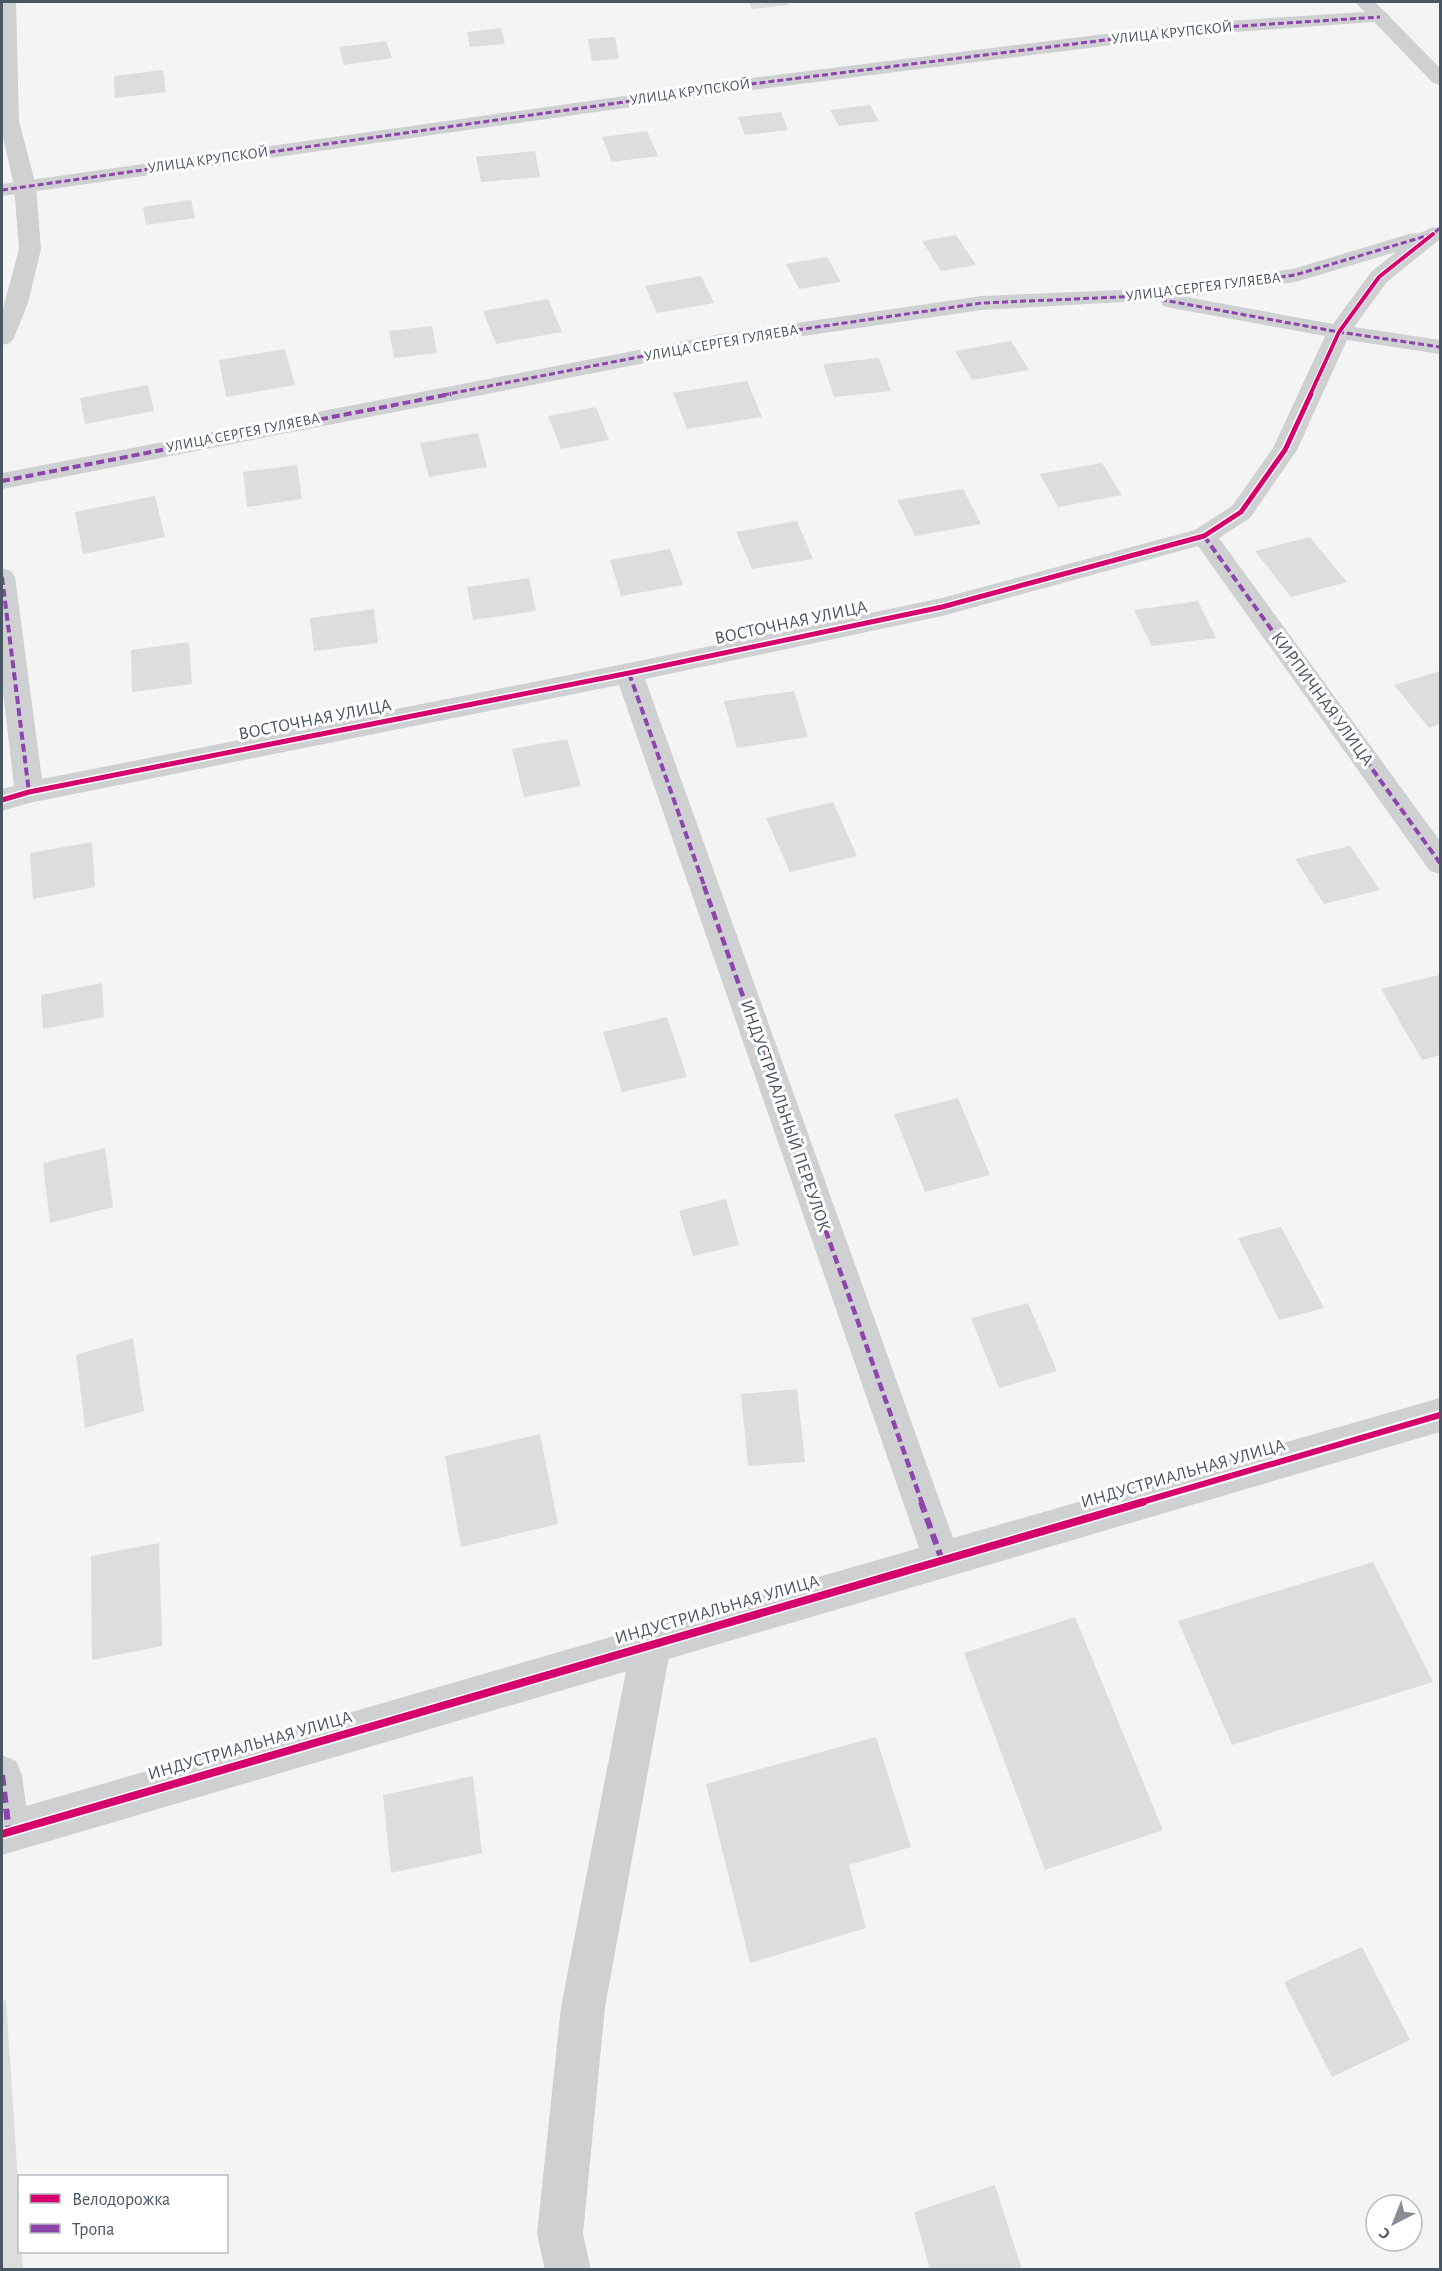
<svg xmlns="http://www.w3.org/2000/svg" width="1442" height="2271" viewBox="0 0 1442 2271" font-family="'Alegreya Sans',sans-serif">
	<rect width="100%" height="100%" fill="#f4f4f4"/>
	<path fill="#ddddde" d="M 749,2 L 788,2 L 789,5 L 752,9 Z
		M 501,28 L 505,44 L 470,47 L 467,32 Z
		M 615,37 L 619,59 L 592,61 L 588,39 Z
		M 386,41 L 392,58 L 344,65 L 339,47 Z
		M 163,70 L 166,92 L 115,98 L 114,76 Z
		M 870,105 L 879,121 L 839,126 L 830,110 Z
		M 781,112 L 788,130 L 745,135 L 738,117 Z
		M 647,131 L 658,156 L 612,162 L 602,137 Z
		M 535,151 L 540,177 L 481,182 L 476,157 Z
		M 191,200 L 195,218 L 146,225 L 143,207 Z
		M 956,235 L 976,265 L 941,271 L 922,241 Z
		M 827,257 L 841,282 L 799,289 L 786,264 Z
		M 701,276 L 714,303 L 657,313 L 645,286 Z
		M 548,299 L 562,332 L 496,344 L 483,311 Z
		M 432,326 L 437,353 L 394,358 L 389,331 Z
		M 1011,341 L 1029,370 L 972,380 L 955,351 Z
		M 285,349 L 295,385 L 226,397 L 219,360 Z
		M 879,358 L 891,391 L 834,397 L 823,364 Z
		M 747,381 L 762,417 L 687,429 L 673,393 Z
		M 148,385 L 154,411 L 85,424 L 80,398 Z
		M 596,407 L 609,440 L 561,449 L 548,416 Z
		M 478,433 L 487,467 L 429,477 L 420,443 Z
		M 1102,463 L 1122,495 L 1058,507 L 1040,474 Z
		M 297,465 L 302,499 L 247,507 L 243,472 Z
		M 963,489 L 981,524 L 915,536 L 897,500 Z
		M 155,496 L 165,537 L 83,554 L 75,512 Z
		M 797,521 L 813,559 L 752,569 L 736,532 Z
		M 1310,537 L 1347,582 L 1291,597 L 1255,551 Z
		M 670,549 L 683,585 L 621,596 L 610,560 Z
		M 529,578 L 536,611 L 473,620 L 467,587 Z
		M 1198,601 L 1216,638 L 1152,646 L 1134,610 Z
		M 374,609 L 378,643 L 314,651 L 310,618 Z
		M 189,642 L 192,684 L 132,692 L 131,650 Z
		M 1440,671 L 1440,724 L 1429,728 L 1394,685 Z
		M 794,691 L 808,737 L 737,748 L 724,701 Z
		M 567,739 L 581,786 L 524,797 L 512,749 Z
		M 833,802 L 857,856 L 790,872 L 766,818 Z
		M 92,842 L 95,887 L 33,899 L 30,853 Z
		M 1350,846 L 1380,890 L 1324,904 L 1295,859 Z
		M 1439,975 L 1440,979 L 1440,1055 L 1422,1060 L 1381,989 Z
		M 102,983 L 104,1017 L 43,1029 L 41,995 Z
		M 667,1017 L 687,1077 L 622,1092 L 603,1032 Z
		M 958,1098 L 990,1175 L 925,1192 L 894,1114 Z
		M 105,1148 L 113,1207 L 50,1223 L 43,1163 Z
		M 726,1199 L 739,1245 L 693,1256 L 679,1211 Z
		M 1281,1227 L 1324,1308 L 1279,1320 L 1238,1238 Z
		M 1028,1303 L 1057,1371 L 999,1388 L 971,1318 Z
		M 133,1338 L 144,1411 L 85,1428 L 76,1355 Z
		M 797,1389 L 805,1462 L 748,1466 L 741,1394 Z
		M 540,1434 L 558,1524 L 461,1547 L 445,1456 Z
		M 159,1543 L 162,1646 L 92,1660 L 91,1556 Z
		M 1373,1562 L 1433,1682 L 1232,1745 L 1178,1621 Z
		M 1075,1617 L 1163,1830 L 1045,1870 L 964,1653 Z
		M 876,1737 L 911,1847 L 849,1865 L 866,1928 L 750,1963 L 706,1784 Z
		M 473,1776 L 482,1853 L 391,1873 L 383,1795 Z
		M 1362,1947 L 1410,2040 L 1332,2077 L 1284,1982 Z
		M 6,2000 L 20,2210 L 20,2252 L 22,2252 L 23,2270 L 2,2270 L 2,2001 Z
		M 995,2185 L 1022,2270 L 930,2270 L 914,2212 Z"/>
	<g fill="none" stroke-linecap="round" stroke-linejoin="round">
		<path fill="#ced0d2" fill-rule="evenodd" d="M 2,2 L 16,2 L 19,121 L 36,186 L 41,249 L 28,303 L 14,338 L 10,343 L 2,345 L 2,312 L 19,249 L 14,186 L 2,133 Z
			M 651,1625 L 665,1631 L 671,1645 L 605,2007 L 583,2234 L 591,2270 L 545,2270 L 537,2234 L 561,2007 L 631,1645 L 637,1631 Z"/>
		<path fill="#ced0d2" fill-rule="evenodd" d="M 1380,11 L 1387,13 L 1390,17 L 1387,21 L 1194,35 L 751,90 L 2,196 L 2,184 L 751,78 L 1194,23 Z
			M 1433,227 L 1440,229 L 1440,239 L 1387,282 L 1354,327 L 1440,340 L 1440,354 L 1347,340 L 1297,450 L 1250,518 L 1219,538 L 1440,841 L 1440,874 L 1430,871 L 1198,546 L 942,616 L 645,679 L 953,1538 L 1440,1398 L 1440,1432 L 2,1855 L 2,1755 L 16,1761 L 22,1775 L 26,1806 L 919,1548 L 619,685 L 29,803 L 2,811 L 2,789 L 14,786 L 2,683 L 2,568 L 11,571 L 15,577 L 42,779 L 629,663 L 942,598 L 1195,530 L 1232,506 L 1273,448 L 1325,336 L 1171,308 L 1163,306 L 1160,300 L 982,310 L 721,348 L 2,489 L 2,473 L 721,334 L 982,296 L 1143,289 L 1293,269 L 1409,234 L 1420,233 ZM 1396,252 L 1371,272 L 1333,324 L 1186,297 L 1295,282 Z"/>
		<path fill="#ced0d2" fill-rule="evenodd" d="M 1355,2 L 1375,2 L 1440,68 L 1440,85 L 1433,83 Z"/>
		<path stroke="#8e44ad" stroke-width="3" stroke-dasharray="6 3" stroke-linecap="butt" d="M 2,190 L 751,84 L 1194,29 L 1380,17
			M 1152,298 L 1339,332 L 1440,347
			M 443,395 L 721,341 L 982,303 L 1143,296 L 1295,275 L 1433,234 L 1440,228"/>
		<path stroke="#8e44ad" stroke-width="4" stroke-dasharray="8 4" stroke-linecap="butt" d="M 2,481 L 451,394
			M 1204,536 L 1440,863
			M 2,577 L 29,792
			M 629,673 L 705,888"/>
		<path stroke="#8e44ad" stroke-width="4.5" stroke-dasharray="9 4.5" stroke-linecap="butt" d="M 704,886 L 922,1503"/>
		<path stroke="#8e44ad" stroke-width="6" stroke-dasharray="11 6" stroke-linecap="butt" d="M 921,1502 L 942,1560
			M 2,1775 L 9,1832"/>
		<g stroke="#fff" stroke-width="6">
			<path id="cycleway-far3" d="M 1310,395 L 1339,332 L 1379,277 L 1433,234"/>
		</g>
		<g stroke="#fff" stroke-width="8">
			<path id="cycleway-far2" d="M 2,800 L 29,792 L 629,673 L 942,607 L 1204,536 L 1241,512 L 1285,450 L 1311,394"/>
		</g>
		<g stroke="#fff" stroke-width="10">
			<path id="cycleway-far1" d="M 1138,1503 L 1440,1415"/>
		</g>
		<g stroke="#fff" stroke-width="11">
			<path id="cycleway" d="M 2,1834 L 1143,1502"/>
		</g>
		<use href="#cycleway-far3" stroke="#d6006c" stroke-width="4"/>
		<use href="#cycleway-far2" stroke="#d6006c" stroke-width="5"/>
		<use href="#cycleway-far1" stroke="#d6006c" stroke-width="6"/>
		<use href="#cycleway" stroke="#d6006c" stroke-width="8"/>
	</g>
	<g text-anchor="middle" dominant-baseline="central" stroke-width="6" stroke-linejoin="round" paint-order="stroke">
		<g font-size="15" fill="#4a5661" stroke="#fff">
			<text transform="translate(1172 33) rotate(-6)">УЛИЦА КРУПСКОЙ</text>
			<text transform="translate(690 92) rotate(-8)">УЛИЦА КРУПСКОЙ</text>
			<text transform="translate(208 160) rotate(-8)">УЛИЦА КРУПСКОЙ</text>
			<text transform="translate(1203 287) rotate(-7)">УЛИЦА СЕРГЕЯ ГУЛЯЕВА</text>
			<text transform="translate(721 343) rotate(-10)">УЛИЦА СЕРГЕЯ ГУЛЯЕВА</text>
			<text transform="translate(243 433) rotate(-11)">УЛИЦА СЕРГЕЯ ГУЛЯЕВА</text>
		</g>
		<g font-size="18" fill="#4a5661" stroke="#fff">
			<text transform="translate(791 623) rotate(-12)">ВОСТОЧНАЯ УЛИЦА</text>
			<text transform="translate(1322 699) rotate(54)">КИРПИЧНАЯ УЛИЦА</text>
			<text transform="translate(315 720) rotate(-11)">ВОСТОЧНАЯ УЛИЦА</text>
			<text transform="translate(785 1116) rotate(71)">ИНДУСТРИАЛЬНЫЙ ПЕРЕУЛОК</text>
			<text transform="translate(1183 1474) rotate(-16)">ИНДУСТРИАЛЬНАЯ УЛИЦА</text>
			<text transform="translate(717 1610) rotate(-16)">ИНДУСТРИАЛЬНАЯ УЛИЦА</text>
			<text transform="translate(250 1746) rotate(-16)">ИНДУСТРИАЛЬНАЯ УЛИЦА</text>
		</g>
	</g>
	<rect width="1442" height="2271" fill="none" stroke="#4a5661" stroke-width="6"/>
	<rect x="18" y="2175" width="210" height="78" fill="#ffffff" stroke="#b7bbc0" stroke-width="1.5"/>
	<rect x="30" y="2194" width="30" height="9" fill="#d6006c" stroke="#b7bbc0" stroke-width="1.5"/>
	<text x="72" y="2205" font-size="18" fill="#4a5661">Велодорожка</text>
	<rect x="30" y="2224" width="30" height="9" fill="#8e44ad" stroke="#b7bbc0" stroke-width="1.5"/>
	<text x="72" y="2235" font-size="18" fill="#4a5661">Тропа</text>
	<g transform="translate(1394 2223) rotate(222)"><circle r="28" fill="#ffffff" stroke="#b7bbc0" stroke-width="1.5"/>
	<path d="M0-4.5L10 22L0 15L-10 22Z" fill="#868d94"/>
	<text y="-9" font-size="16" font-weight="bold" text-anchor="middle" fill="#4a5661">С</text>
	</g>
</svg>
